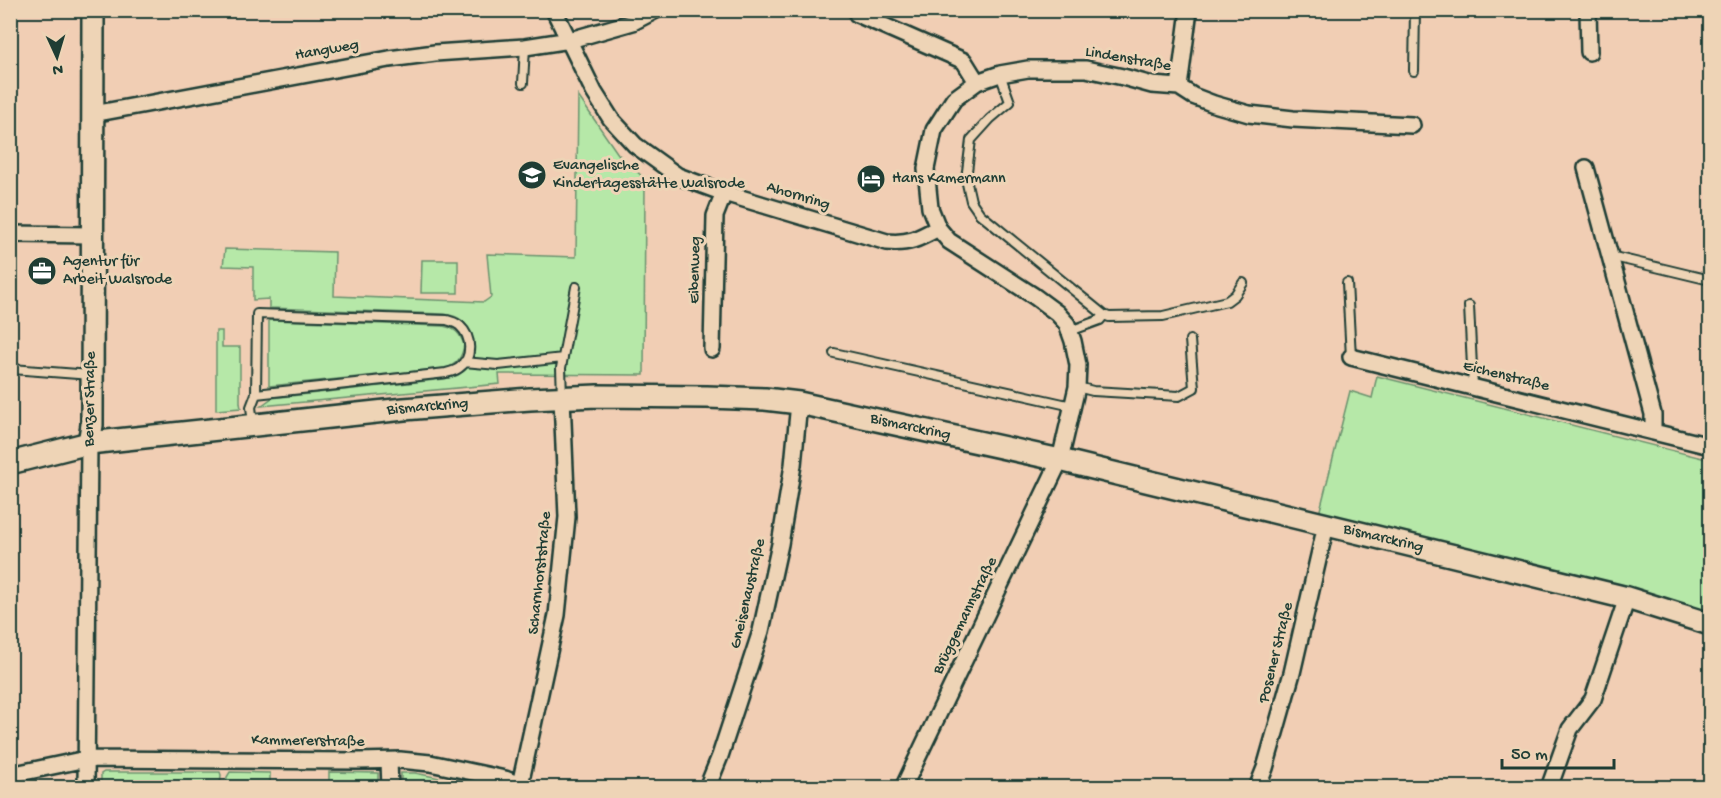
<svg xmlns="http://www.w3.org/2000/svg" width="1721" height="798" viewBox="0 0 1721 798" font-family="'Gochi Hand',sans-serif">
	<rect width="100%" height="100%" fill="#f1ceb4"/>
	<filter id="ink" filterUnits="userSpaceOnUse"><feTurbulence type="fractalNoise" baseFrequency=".0167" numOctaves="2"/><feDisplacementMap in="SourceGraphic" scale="12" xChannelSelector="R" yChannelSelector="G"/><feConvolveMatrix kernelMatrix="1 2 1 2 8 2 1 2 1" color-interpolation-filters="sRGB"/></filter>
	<g filter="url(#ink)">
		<path fill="#b6e8a8" stroke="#6a926e" stroke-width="1.5" d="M 578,96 L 618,154 L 645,179 L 644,375 L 499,374 L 500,384 L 261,406 L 272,398 L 444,379 C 448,378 454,377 458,375 C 478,362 478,330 458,318 C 454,315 448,315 444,314 L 269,308 L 269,299 L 253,300 L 253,267 L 223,266 L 225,249 L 335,252 L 334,296 L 484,302 L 491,297 L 487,254 L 576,257 Z
			M 422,260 L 458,260 L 458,293 L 421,293 Z
			M 269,320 L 443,326 C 455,328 460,333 464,345 C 462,357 458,363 447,368 L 269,386 Z
			M 216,331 L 222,331 L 222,347 L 240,347 L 240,403 L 241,408 L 216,410 Z
			M 1377,376 L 1710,460 L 1710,617 L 1625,586 L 1319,514 L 1350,391 L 1372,398 Z
			M 104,772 L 220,772 L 221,775 L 220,787 L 101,787 L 101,774 Z
			M 230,772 L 270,773 L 270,787 L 226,787 L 227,777 Z
			M 329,772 L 378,773 L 378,787 L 339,787 L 338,783 L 329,783 Z
			M 401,773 L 415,773 L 484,787 L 441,788 L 428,785 L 427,787 L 401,787 Z"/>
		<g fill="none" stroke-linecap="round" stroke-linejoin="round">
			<g stroke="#1f3d34" stroke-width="12">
				<path id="lane" d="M 1414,71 L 1415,10
					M 1000,74 L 1010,102 L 990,119 L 971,140 L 966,179 L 971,201 L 980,214 L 1104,315 L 1109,317 L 1163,316 L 1227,301 L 1235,295 L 1243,283
					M 523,83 L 525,47
					M 1610,256 L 1710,280
					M 1347,283 L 1351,357
					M 1469,306 L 1473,387
					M 1070,331 L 1100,320 L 1104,315
					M 10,334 L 12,369 L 91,375
					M 834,353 L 1072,406
					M 464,362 L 498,365 L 563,358
					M 1077,387 L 1093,391 L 1179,396 L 1194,388 L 1190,340
					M 562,396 L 561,368 L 576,287
					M 253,423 L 251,407 L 256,394 L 257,314 L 447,320 C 452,322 456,322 460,326 C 472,337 473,358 459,368 C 455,371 450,372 446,373 L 256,394"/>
			</g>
			<g stroke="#1f3d34" stroke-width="20">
				<path id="street" d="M 554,10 L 594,92 L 611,119 L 635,145 L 678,176 L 724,193 L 887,242 C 909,244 918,239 938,228
					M 1588,10 L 1589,52
					M 857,14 L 964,61 L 977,82
					M 1179,87 L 1189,10
					M 93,114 L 389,59 L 435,53 L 525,47 L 570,40 L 633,22 L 656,10
					M 1586,168 L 1653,414 L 1653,432
					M 10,234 L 93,235
					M 712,349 L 715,216 L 724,193
					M 1351,357 L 1710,446
					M 389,761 L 390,788
					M 10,775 L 86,759 L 359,761 L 400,760 L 430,763 L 505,779 L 526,788
					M 520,785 L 557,615 L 567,517 L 562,398
					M 86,788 L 89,443
					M 707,788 L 720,756 L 761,631 L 780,544 L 793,465 L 799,403
					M 903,788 L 1060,460 L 1077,387 L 1078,365 L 1073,341 L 1067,324 L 1057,313 L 1034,296 L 949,241 L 938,228 L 930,208 L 926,169 L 934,130 L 954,99 L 977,82 L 1000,74 L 1028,69 L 1086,69 L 1123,77 L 1152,85 L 1179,87 L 1193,96 L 1214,104 L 1249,114 L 1293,119 L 1412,125
					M 1257,788 L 1265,768 L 1292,673 L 1326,525
					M 1549,788 L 1570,729 L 1593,699 L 1627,598"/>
			</g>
			<g stroke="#1f3d34" stroke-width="26">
				<g id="secondary">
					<path d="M 89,443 L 92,425 L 93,10"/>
					<path id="s1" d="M 10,463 L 89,443 L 404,409 L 530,399 L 597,396 L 707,397 L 765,399 L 799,403 L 1060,460 L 1627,598 L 1710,624"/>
				</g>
			</g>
			<use href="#lane" stroke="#eed4b6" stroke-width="8"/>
			<use href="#street" stroke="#eed4b6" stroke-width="15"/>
			<use href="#secondary" stroke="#eed4b6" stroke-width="21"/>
		</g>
	</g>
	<defs>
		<g id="school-disc" transform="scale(1.5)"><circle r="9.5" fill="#1f3d34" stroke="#eed4b6"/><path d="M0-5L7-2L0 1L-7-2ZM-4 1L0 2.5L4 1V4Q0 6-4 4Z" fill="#fff"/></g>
		<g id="hotel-disc" transform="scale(1.5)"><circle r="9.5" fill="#1f3d34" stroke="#eed4b6"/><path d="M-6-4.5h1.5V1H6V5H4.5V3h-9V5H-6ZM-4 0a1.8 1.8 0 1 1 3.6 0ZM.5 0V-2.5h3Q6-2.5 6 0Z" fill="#fff"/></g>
		<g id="office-disc" transform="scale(1.5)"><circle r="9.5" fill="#1f3d34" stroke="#eed4b6"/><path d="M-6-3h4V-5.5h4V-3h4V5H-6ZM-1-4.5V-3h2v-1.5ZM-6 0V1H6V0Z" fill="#fff"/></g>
	</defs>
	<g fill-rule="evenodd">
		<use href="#school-disc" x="532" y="175"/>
		<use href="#hotel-disc" x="871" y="179"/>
		<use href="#office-disc" x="42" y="271"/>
	</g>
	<g text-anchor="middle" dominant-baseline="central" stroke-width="6" stroke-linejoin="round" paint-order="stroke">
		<g font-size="16" fill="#1f3d34" stroke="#eed4b6">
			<text transform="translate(327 51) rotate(-10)">Hangweg</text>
			<text transform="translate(1128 60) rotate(10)">Lindenstraße</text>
			<text transform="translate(798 197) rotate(17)">Ahornring</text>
			<text transform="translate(696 270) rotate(-89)">Eibenweg</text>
			<text transform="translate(1506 377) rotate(14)">Eichenstraße</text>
			<text transform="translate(91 399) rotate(-89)">Benzer Straße</text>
			<text stroke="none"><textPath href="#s1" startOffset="422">Bismarckring</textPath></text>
			<text stroke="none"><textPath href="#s1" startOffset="908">Bismarckring</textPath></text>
			<text stroke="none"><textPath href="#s1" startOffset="1394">Bismarckring</textPath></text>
			<text transform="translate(541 573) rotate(-84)">Scharnhorststraße</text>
			<text transform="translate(749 594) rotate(-77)">Gneisenaustraße</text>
			<text transform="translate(966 616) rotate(-64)">Brüggemannstraße</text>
			<text transform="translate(1277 653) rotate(-76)">Posener Straße</text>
			<text transform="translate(308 742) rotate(1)">Kammererstraße</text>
		</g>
		<g font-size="16" fill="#1f3d34" stroke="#eed4b6" text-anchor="start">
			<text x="553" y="166">Evangelische<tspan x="553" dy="18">Kindertagesstätte Walsrode</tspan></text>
			<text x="892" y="179">Hans Kamermann</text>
			<text x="63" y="262">Agentur für<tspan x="63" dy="18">Arbeit Walsrode</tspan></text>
		</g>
	</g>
	<rect width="1721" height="798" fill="none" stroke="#eed4b6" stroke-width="36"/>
	<rect x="18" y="18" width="1685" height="762" fill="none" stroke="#1f3d34" stroke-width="2" filter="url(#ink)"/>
	<g transform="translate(57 57) rotate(176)" stroke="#eed4b6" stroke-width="4.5" paint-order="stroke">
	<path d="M0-4.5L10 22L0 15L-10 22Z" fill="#1f3d34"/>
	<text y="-9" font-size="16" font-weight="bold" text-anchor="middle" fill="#1f3d34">N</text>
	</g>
	<path d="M1502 759v9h112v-9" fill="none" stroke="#1f3d34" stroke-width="3"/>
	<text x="1511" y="759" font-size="18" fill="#1f3d34" stroke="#eed4b6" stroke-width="4.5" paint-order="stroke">50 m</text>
</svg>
